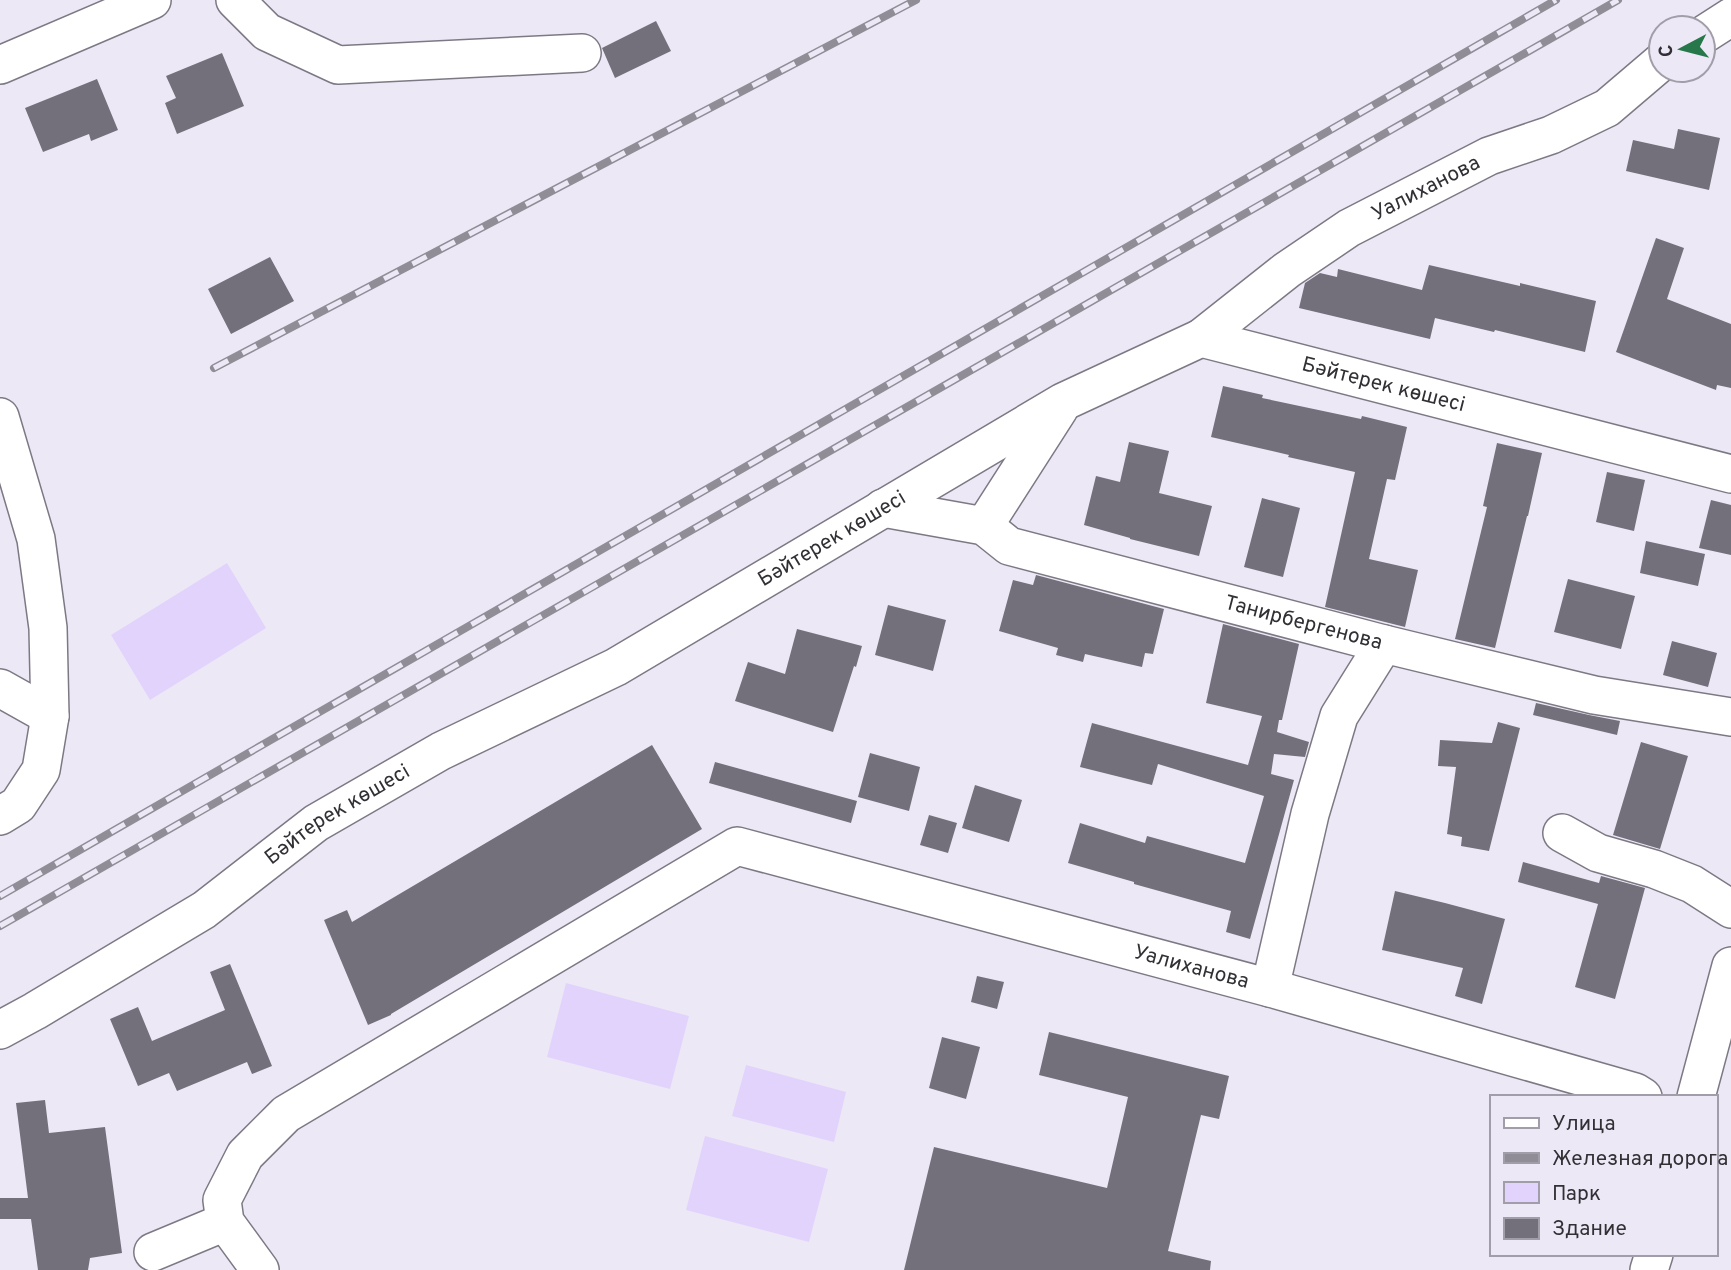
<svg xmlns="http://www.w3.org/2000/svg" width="1731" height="1270" viewBox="0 0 1731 1270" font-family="Overpass,sans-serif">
	<rect width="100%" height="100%" fill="#ede8f6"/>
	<path fill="#e2d3fd" d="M 227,563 L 266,628 L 150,700 L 111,635 Z
		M 566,983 L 689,1016 L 670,1089 L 547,1057 Z
		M 746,1065 L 846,1092 L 834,1142 L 732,1116 Z
		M 705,1136 L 828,1169 L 809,1242 L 686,1210 Z"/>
	<path fill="#74707b" d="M 656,21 L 671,51 L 615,78 L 602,48 Z
		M 222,53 L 244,106 L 177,134 L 165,103 L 176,98 L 166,76 Z
		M 97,79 L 118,130 L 91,141 L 89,134 L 43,152 L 25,108 Z
		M 1678,129 L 1720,138 L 1709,190 L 1626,171 L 1633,140 L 1674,149 Z
		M 1656,238 L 1684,248 L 1667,299 L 1731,324 L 1731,388 L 1717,385 L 1716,390 L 1616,352 Z
		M 270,257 L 294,301 L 231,334 L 208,289 Z
		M 1429,265 L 1520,286 L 1520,283 L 1596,301 L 1585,352 L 1495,330 L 1494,332 L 1435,318 L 1430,339 L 1299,308 L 1305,283 L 1320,273 L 1337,277 L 1338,269 L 1422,290 Z
		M 1223,386 L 1263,395 L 1262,398 L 1361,419 L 1362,416 L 1407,427 L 1395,480 L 1387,479 L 1369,559 L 1418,570 L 1405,627 L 1325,607 L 1355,472 L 1288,457 L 1289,455 L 1211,437 Z
		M 1129,442 L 1169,451 L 1159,493 L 1212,506 L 1199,556 L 1130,539 L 1130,538 L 1084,525 L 1096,476 L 1120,482 Z
		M 1497,443 L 1542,453 L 1528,516 L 1527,516 L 1495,648 L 1455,639 L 1487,507 L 1483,506 Z
		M 1607,472 L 1645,480 L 1634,531 L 1596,522 Z
		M 1262,498 L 1300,508 L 1283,577 L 1244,567 Z
		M 1711,500 L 1731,505 L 1731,555 L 1699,548 Z
		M 1646,541 L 1705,554 L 1698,586 L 1640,573 Z
		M 1036,575 L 1164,609 L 1153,654 L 1145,653 L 1142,667 L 1085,654 L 1083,662 L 1056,655 L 1058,648 L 999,631 L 1013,580 L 1033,585 Z
		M 1568,579 L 1635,596 L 1621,649 L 1554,632 Z
		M 888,605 L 946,620 L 933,671 L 875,655 Z
		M 1223,624 L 1299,644 L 1282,720 L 1279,720 L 1277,732 L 1309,742 L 1305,757 L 1274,754 L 1271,774 L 1294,780 L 1250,939 L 1226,932 L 1231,911 L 1134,884 L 1134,882 L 1068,863 L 1080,823 L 1145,843 L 1147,836 L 1245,863 L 1264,796 L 1158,764 L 1152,785 L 1080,767 L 1092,723 L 1248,765 L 1262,716 L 1206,703 Z
		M 797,629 L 862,646 L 856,667 L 854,666 L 833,732 L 735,701 L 748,662 L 785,674 Z
		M 1672,641 L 1717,653 L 1708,687 L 1663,675 Z
		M 1536,703 L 1589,715 L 1620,721 L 1617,735 L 1533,715 Z
		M 1498,722 L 1520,728 L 1489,851 L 1461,846 L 1462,837 L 1447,834 L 1456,767 L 1438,766 L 1440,740 L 1492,743 Z
		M 1641,742 L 1688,756 L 1660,849 L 1613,835 Z
		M 652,745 L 702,829 L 391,1014 L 391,1015 L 368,1025 L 324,920 L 347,910 L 352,922 Z
		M 870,753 L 920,767 L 909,811 L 858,797 Z
		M 715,762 L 857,801 L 851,823 L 709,783 Z
		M 975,785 L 1022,800 L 1009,842 L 962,828 Z
		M 929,815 L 957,823 L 948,853 L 920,845 Z
		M 1523,862 L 1599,883 L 1601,876 L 1645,888 L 1615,999 L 1575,987 L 1598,904 L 1518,882 Z
		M 1395,891 L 1445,903 L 1505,919 L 1482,1004 L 1455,996 L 1463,968 L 1382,950 Z
		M 230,964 L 272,1066 L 252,1074 L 247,1062 L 177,1091 L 169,1073 L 138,1086 L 110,1019 L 138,1007 L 152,1041 L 225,1010 L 210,972 Z
		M 977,976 L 1004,982 L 997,1009 L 971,1002 Z
		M 1049,1032 L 1229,1076 L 1219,1119 L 1201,1115 L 1168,1251 L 1211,1261 L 1210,1270 L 904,1270 L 934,1147 L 1107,1188 L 1128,1097 L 1039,1075 Z
		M 942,1037 L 980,1047 L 966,1099 L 929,1088 Z
		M 45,1100 L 49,1133 L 105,1127 L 122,1253 L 90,1258 L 88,1270 L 38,1270 L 31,1219 L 0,1219 L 0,1198 L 28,1198 L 16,1103 Z"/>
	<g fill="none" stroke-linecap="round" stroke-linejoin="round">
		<g stroke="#7d7984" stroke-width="40">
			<g id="minor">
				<path d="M 235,0 L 267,32 L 338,65 L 582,53"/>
				<path d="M 1703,35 L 1731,17"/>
				<path d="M 0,65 L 152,0"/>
				<path id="s1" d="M 1201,338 L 1287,270 L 1349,228 L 1489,156 L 1551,135 L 1607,108 L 1661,62"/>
				<path d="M 0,417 L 36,539 L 48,628 L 50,716 L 41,770 L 18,805 L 0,816"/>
				<path id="s2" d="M 883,508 L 984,526 L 1009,546 L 1384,644 L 1594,695 L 1731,717"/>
				<path d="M 984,526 L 1059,409"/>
				<path d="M 0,688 L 50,716"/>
				<path d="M 1562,833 L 1598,853 L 1654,869 L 1692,884 L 1731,909"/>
				<path d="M 1270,988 L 1310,814 L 1339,716 L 1384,644"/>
				<path id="s3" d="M 0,1030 L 35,1011 L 204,910 L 316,823 L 441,751 L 616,667 L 1063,402 L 1201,338 L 1731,474"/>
				<path d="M 1696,1097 L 1731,966"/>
				<path d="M 153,1252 L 225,1222"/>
				<path id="s4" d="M 260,1270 L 225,1222 L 222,1200 L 245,1155 L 286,1114 L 737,846 L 1270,988 L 1635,1092 L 1643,1097"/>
				<path d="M 1649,1270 L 1654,1254"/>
			</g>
		</g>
		<use href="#minor" stroke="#fff" stroke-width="37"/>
		<g stroke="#918d97" stroke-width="8">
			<path id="rail" d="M 214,368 L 916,0
				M 0,896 L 1556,0
				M 0,926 L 1618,0"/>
		</g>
		<use href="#rail" stroke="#ede8f6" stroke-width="5" stroke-dasharray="16" stroke-linecap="butt"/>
	</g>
	<g text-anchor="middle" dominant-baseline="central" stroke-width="7" stroke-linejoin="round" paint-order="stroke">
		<g font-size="21" fill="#323035" stroke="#ede8f6">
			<text stroke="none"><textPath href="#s1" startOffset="271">Уалиханова</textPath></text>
			<text stroke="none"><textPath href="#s3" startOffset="1577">Бәйтерек көшесі</textPath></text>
			<text stroke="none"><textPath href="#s3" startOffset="968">Бәйтерек көшесі</textPath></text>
			<text stroke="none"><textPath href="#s2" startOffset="439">Танирбергенова</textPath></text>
			<text stroke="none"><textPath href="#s3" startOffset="401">Бәйтерек көшесі</textPath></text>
			<text stroke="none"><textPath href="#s4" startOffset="1185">Уалиханова</textPath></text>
		</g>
	</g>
	<rect x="1490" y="1095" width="228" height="161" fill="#ede8f6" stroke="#a29ea9" stroke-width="2"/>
	<rect x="1504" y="1118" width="35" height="10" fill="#ffffff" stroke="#a29ea9" stroke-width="2"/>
	<text x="1552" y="1130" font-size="21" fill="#323035">Улица</text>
	<rect x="1504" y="1153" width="35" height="10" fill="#918d97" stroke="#a29ea9" stroke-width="2"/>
	<text x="1552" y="1165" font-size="21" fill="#323035">Железная дорога</text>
	<rect x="1504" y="1182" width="35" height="21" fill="#e2d3fd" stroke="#a29ea9" stroke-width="2"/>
	<text x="1552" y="1200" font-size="21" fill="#323035">Парк</text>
	<rect x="1504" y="1218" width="35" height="21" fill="#74707b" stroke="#a29ea9" stroke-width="2"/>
	<text x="1552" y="1235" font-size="21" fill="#323035">Здание</text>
	<g transform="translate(1682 49) rotate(263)"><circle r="33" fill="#ede8f6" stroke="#a29ea9" stroke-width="2"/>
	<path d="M0-5L12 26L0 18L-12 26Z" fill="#26784a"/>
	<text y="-10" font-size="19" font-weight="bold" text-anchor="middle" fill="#323035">С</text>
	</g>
</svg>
